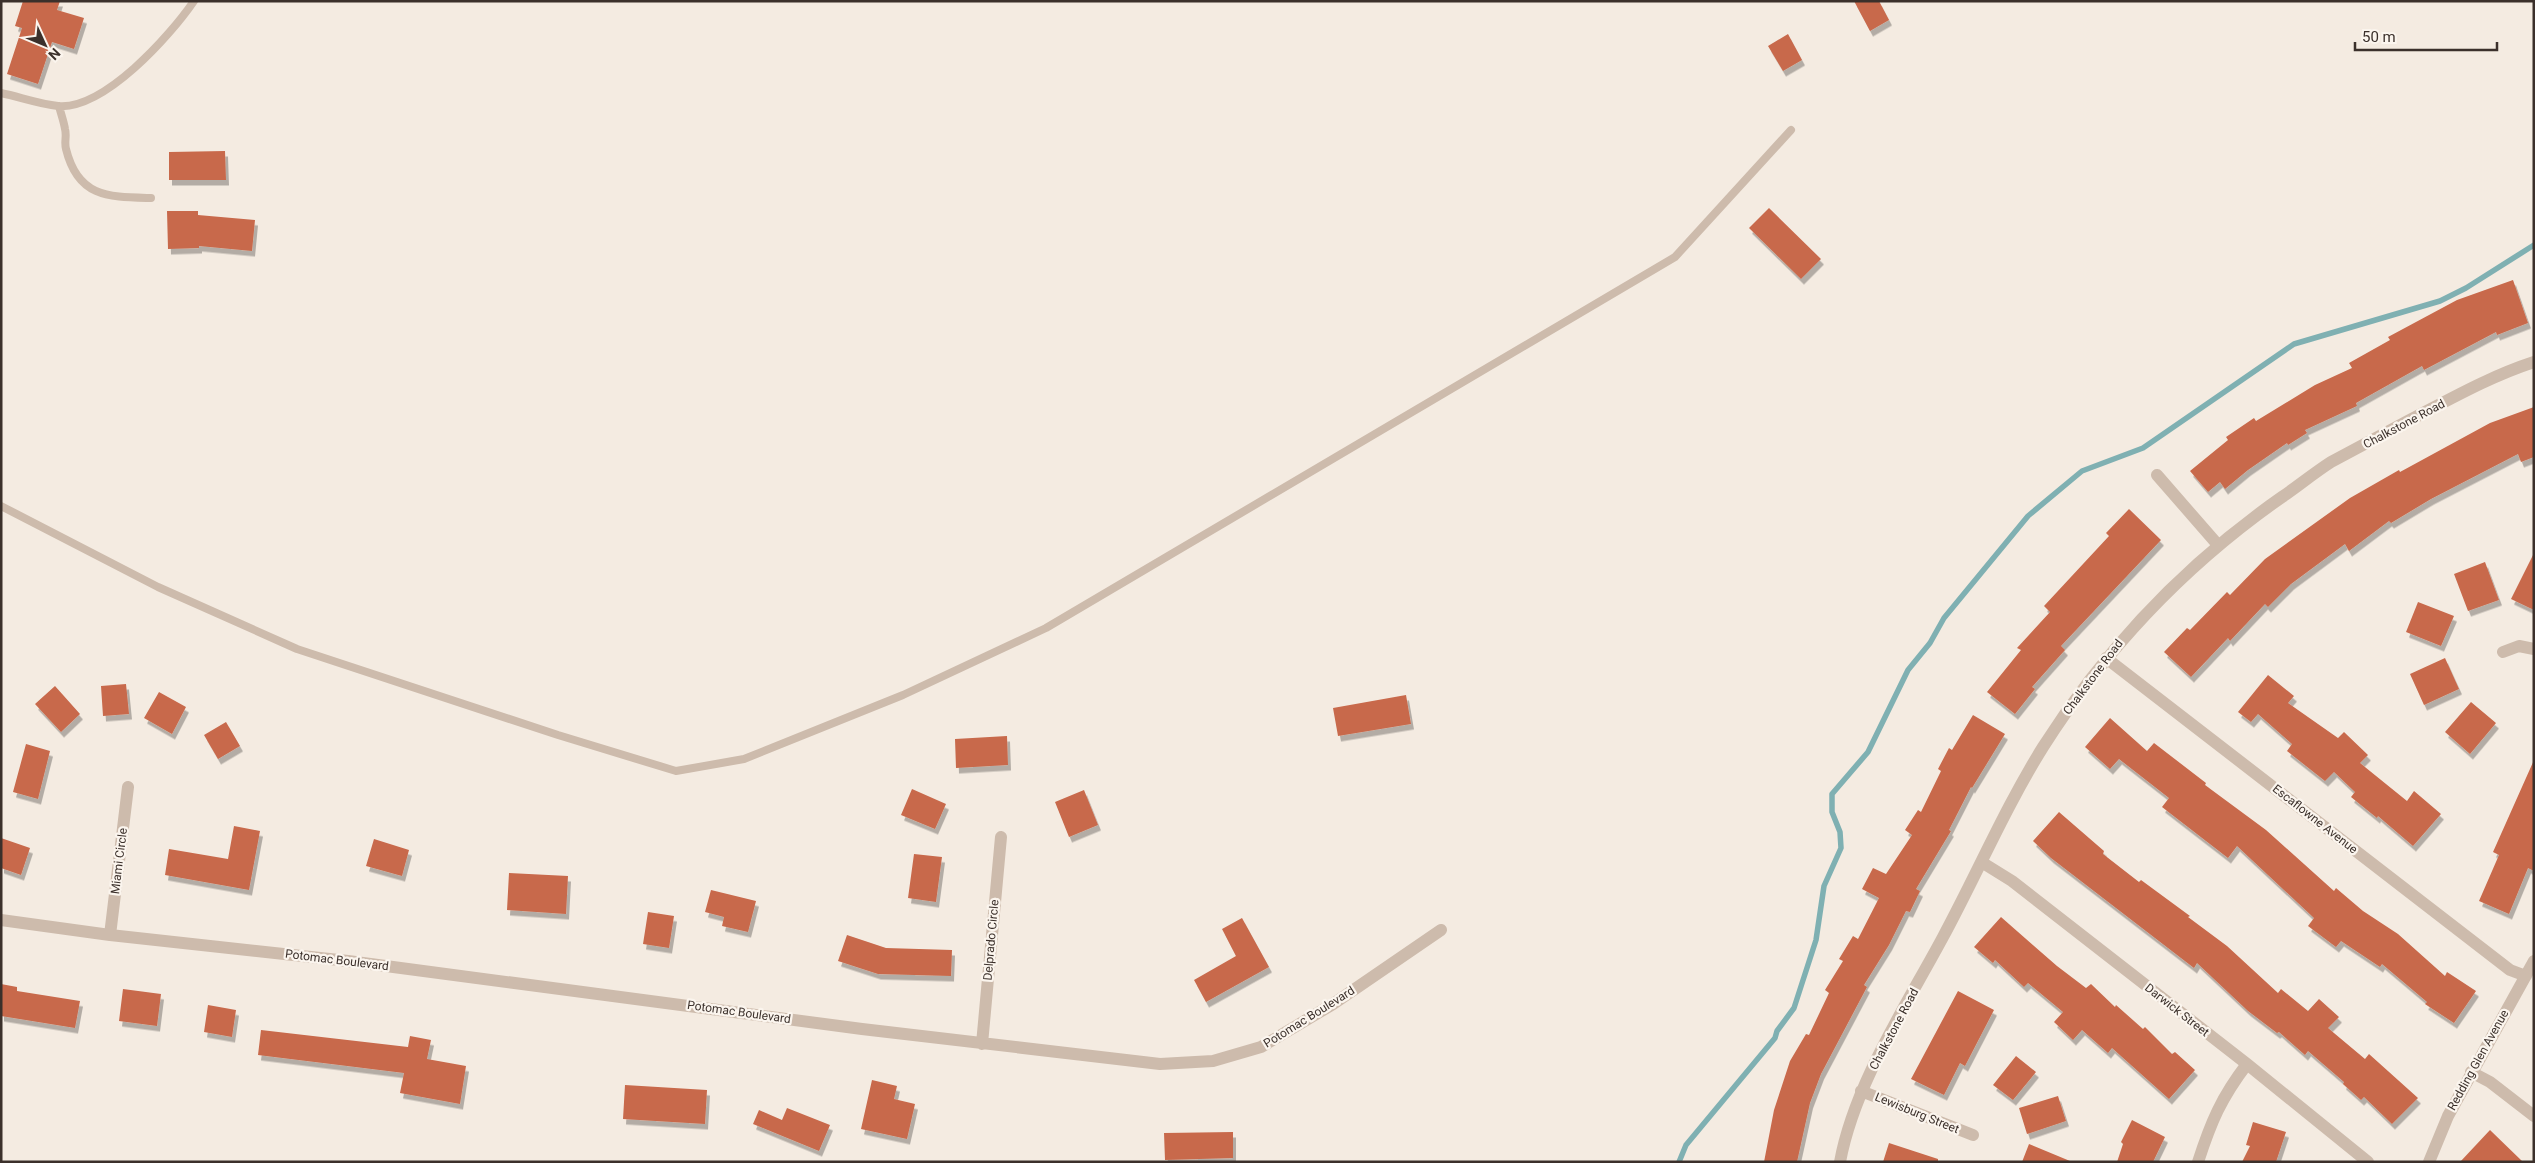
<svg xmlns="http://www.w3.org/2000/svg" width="2535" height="1163" viewBox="0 0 2535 1163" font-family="Roboto,sans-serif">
	<defs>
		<filter id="shadow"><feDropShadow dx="3" dy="5.5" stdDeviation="0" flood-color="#0004"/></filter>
	</defs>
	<rect width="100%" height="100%" fill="#f4ebe1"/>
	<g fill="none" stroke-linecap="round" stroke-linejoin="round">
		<path stroke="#7fb0b2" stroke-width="5.5" d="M 1679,1162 L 1686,1145 L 1775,1038 L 1777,1031 L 1794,1008 L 1816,940 L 1824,886 L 1841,848 L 1840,832 L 1832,812 L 1832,794 L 1868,752 L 1908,670 L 1930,643 L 1944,618 L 2028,516 L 2082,471 L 2143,448 L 2294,344 L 2440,301 L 2466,288 L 2534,245"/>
	</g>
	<path fill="#c8694b" filter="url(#shadow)" d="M 23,1 L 60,1 L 57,10 L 84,18 L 74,49 L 52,42 L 38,84 L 7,74 L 22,28 L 15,26 Z
		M 1854,1 L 1879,1 L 1889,20 L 1870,31 Z
		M 1788,34 L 1802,60 L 1783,71 L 1768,46 Z
		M 225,151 L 226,180 L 169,180 L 169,152 Z
		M 1769,208 L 1821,259 L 1801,279 L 1749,228 Z
		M 167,211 L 198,211 L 198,215 L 255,220 L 252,251 L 199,246 L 199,248 L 168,249 Z
		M 2513,280 L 2528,323 L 2497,335 L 2496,332 L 2424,370 L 2422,366 L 2356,403 L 2357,406 L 2305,430 L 2307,433 L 2288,445 L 2287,443 L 2248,470 L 2225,489 L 2220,482 L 2208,492 L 2190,471 L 2228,440 L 2226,437 L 2254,418 L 2256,421 L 2315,385 L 2352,368 L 2349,363 L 2390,340 L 2388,337 L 2457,300 Z
		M 2534,407 L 2534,457 L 2521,462 L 2518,454 L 2431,499 L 2391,523 L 2389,521 L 2349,551 L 2345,544 L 2291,584 L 2268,607 L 2265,604 L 2230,641 L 2228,638 L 2191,677 L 2164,652 L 2187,628 L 2190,630 L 2227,592 L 2230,595 L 2265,559 L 2350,498 L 2399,470 L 2400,472 L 2490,423 Z
		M 2129,509 L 2161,540 L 2061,646 L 2065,650 L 2032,687 L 2035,689 L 2015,714 L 1987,692 L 2021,650 L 2017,648 L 2050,612 L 2044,606 L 2109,536 L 2106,533 Z
		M 2534,553 L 2534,610 L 2511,599 Z
		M 2485,562 L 2499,600 L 2468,611 L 2454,574 Z
		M 2418,602 L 2454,616 L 2441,646 L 2406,632 Z
		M 2445,658 L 2459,689 L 2424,705 L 2410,674 Z
		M 2268,675 L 2294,696 L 2288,703 L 2338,738 L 2344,732 L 2368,755 L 2360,763 L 2407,801 L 2414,791 L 2441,814 L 2413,846 L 2378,816 L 2377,818 L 2351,797 L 2355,792 L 2334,772 L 2325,781 L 2287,751 L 2292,744 L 2258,714 L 2251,722 L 2238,712 Z
		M 126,684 L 129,714 L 103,716 L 101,686 Z
		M 55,686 L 80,714 L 61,732 L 35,704 Z
		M 159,692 L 186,707 L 172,734 L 144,718 Z
		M 1406,695 L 1411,724 L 1338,736 L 1333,708 Z
		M 2471,702 L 2496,723 L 2470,754 L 2445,732 Z
		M 1973,715 L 2005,734 L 1972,788 L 1971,787 L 1949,830 L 1951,831 L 1916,889 L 1920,891 L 1910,912 L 1906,911 L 1889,945 L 1864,985 L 1867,987 L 1821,1074 L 1810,1103 L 1797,1162 L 1764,1162 L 1774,1110 L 1790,1061 L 1806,1034 L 1809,1035 L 1829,993 L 1825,990 L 1843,961 L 1839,959 L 1853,936 L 1858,939 L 1879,898 L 1862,889 L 1873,868 L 1886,874 L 1912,835 L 1905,830 L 1918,810 L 1921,812 L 1941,771 L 1938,769 L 1949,748 L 1952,750 Z
		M 2110,718 L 2147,751 L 2154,743 L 2206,783 L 2205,785 L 2266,830 L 2334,891 L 2336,888 L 2363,911 L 2398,934 L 2445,976 L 2447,972 L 2476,991 L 2454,1023 L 2425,1004 L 2427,1002 L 2382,964 L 2380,967 L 2341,941 L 2336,947 L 2308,926 L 2314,918 L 2237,846 L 2228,858 L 2162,807 L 2169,798 L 2119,759 L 2110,769 L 2085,747 Z
		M 226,722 L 240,746 L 218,759 L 204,735 Z
		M 1007,736 L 1008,765 L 956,768 L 955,739 Z
		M 26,744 L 50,751 L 38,799 L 13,792 Z
		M 2534,760 L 2534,871 L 2528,868 L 2509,914 L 2479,901 L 2499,855 L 2493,852 Z
		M 912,789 L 946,804 L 935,829 L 901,815 Z
		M 1084,790 L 1098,825 L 1069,837 L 1055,802 Z
		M 2059,812 L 2104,851 L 2103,854 L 2139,882 L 2141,880 L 2190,916 L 2188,917 L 2227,946 L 2278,993 L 2281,989 L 2308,1011 L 2319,999 L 2339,1017 L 2328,1028 L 2365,1059 L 2369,1054 L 2418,1098 L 2392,1124 L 2364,1097 L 2361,1100 L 2343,1084 L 2344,1082 L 2308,1051 L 2305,1055 L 2279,1032 L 2277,1033 L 2248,1011 L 2197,963 L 2194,968 L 2051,858 L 2033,841 Z
		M 234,826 L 260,831 L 249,890 L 165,875 L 169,849 L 228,859 Z
		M 1,838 L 30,848 L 21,875 L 1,868 Z
		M 374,839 L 409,850 L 402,876 L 366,866 Z
		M 914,854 L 942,857 L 936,902 L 908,898 Z
		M 509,873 L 568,876 L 566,914 L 507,910 Z
		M 711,890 L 756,901 L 748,932 L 722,926 L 724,917 L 705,912 Z
		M 648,912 L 674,916 L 669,948 L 643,944 Z
		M 2001,917 L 2057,966 L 2086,988 L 2091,984 L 2115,1007 L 2116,1005 L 2143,1029 L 2145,1027 L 2172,1054 L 2175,1052 L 2195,1070 L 2169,1099 L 2112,1048 L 2108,1053 L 2082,1030 L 2073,1040 L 2054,1022 L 2063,1012 L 2028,983 L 2024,987 L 1995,960 L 1993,963 L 1974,947 Z
		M 1242,918 L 1269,967 L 1206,1002 L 1194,980 L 1236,956 L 1222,929 Z
		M 847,935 L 886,948 L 952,950 L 951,976 L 878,974 L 838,961 Z
		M 1,984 L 17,987 L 17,991 L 80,1001 L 75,1028 L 1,1016 Z
		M 123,989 L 161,994 L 157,1026 L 119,1021 Z
		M 1958,991 L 1994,1010 L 1965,1066 L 1960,1063 L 1944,1095 L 1911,1079 Z
		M 208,1005 L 236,1010 L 232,1037 L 204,1032 Z
		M 261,1030 L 408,1047 L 410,1036 L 431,1040 L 427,1059 L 466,1066 L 460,1104 L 400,1093 L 404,1073 L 258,1055 Z
		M 2016,1056 L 2036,1072 L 2013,1100 L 1993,1085 Z
		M 872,1080 L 897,1086 L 894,1099 L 915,1104 L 907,1139 L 861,1129 Z
		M 625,1085 L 707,1090 L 705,1124 L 623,1119 Z
		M 2058,1096 L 2066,1121 L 2027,1134 L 2019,1108 Z
		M 787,1108 L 830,1125 L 819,1151 L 753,1124 L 759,1110 L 782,1120 Z
		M 2132,1120 L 2165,1137 L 2153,1162 L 2117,1162 L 2123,1144 L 2121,1142 Z
		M 2253,1122 L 2286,1132 L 2276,1162 L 2242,1162 L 2250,1146 L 2246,1145 Z
		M 2490,1130 L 2523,1162 L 2460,1162 Z
		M 1233,1132 L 1233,1158 L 1165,1160 L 1164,1133 Z
		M 1889,1143 L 1938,1159 L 1938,1162 L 1883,1162 Z
		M 2029,1144 L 2070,1161 L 2070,1162 L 2022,1162 Z"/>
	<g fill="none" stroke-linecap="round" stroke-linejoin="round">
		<path stroke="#cdbbac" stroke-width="8" d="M 1,93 C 20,97 39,104 58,106 C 104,110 170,36 194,1
			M 59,106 C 61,114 64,122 65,129 C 67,136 64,142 66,149 C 78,198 109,197 151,198
			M 1,506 L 158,587 L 297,649 L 558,735 L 676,771 L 744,759 L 903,695 L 1046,628 L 1675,257 L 1791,130"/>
		<path stroke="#cdbbac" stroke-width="12" d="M 2157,475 L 2218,545
			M 2503,652 L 2519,646 L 2534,649
			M 2106,658 L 2510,970 L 2526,976
			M 1983,863 L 2012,881 L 2247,1064 L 2368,1162
			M 1,920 L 110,935 L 348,961 L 862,1029 L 1160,1064 L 1213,1061 L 1261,1047 L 1333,1004 L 1441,930
			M 110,935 L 128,787
			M 982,1044 L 1001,837
			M 2471,1072 L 2490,1082 L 2534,1116
			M 1861,1091 L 1973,1135
			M 1840,1162 C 1854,1085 1906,1006 1943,937 C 1977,874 2005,808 2043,747 C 2106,648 2186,564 2282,497 C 2298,486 2314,473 2331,462 C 2355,449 2380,436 2404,423 C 2447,401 2488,377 2534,362
			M 2198,1162 C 2211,1122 2221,1098 2247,1064
			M 2429,1162 L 2448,1116 L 2534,961"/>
	</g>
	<g text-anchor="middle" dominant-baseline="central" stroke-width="4.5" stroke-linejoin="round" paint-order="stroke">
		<g font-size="12" fill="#3b302b" stroke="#fbf5ee">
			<text transform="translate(2404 424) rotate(-28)">Chalkstone Road</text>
			<text transform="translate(2093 677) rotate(-53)">Chalkstone Road</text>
			<text transform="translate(2315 819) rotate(38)">Escaflowne Avenue</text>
			<text transform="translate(119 861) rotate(-83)">Miami Circle</text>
			<text transform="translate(991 940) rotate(-85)">Delprado Circle</text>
			<text transform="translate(337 960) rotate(7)">Potomac Boulevard</text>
			<text transform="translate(2177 1010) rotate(38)">Darwick Street</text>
			<text transform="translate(739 1012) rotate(8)">Potomac Boulevard</text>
			<text transform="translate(1309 1017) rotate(-32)">Potomac Boulevard</text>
			<text transform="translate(1894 1029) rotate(-62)">Chalkstone Road</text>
			<text transform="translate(2478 1060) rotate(-61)">Redding Glen Avenue</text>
			<text transform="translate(1917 1113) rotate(22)">Lewisburg Street</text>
		</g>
	</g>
	<rect width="2535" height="1163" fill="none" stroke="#3b302b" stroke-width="5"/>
	<g transform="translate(45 45) rotate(134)" stroke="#fbf5ee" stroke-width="4" paint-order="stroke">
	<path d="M0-4L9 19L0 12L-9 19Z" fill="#3b302b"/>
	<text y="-8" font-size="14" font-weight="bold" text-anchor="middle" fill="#3b302b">N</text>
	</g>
	<path d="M2355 42v8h142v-8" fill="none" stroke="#3b302b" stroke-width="2.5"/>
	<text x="2362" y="42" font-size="15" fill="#3b302b" stroke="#fbf5ee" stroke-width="4" paint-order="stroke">50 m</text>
</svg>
